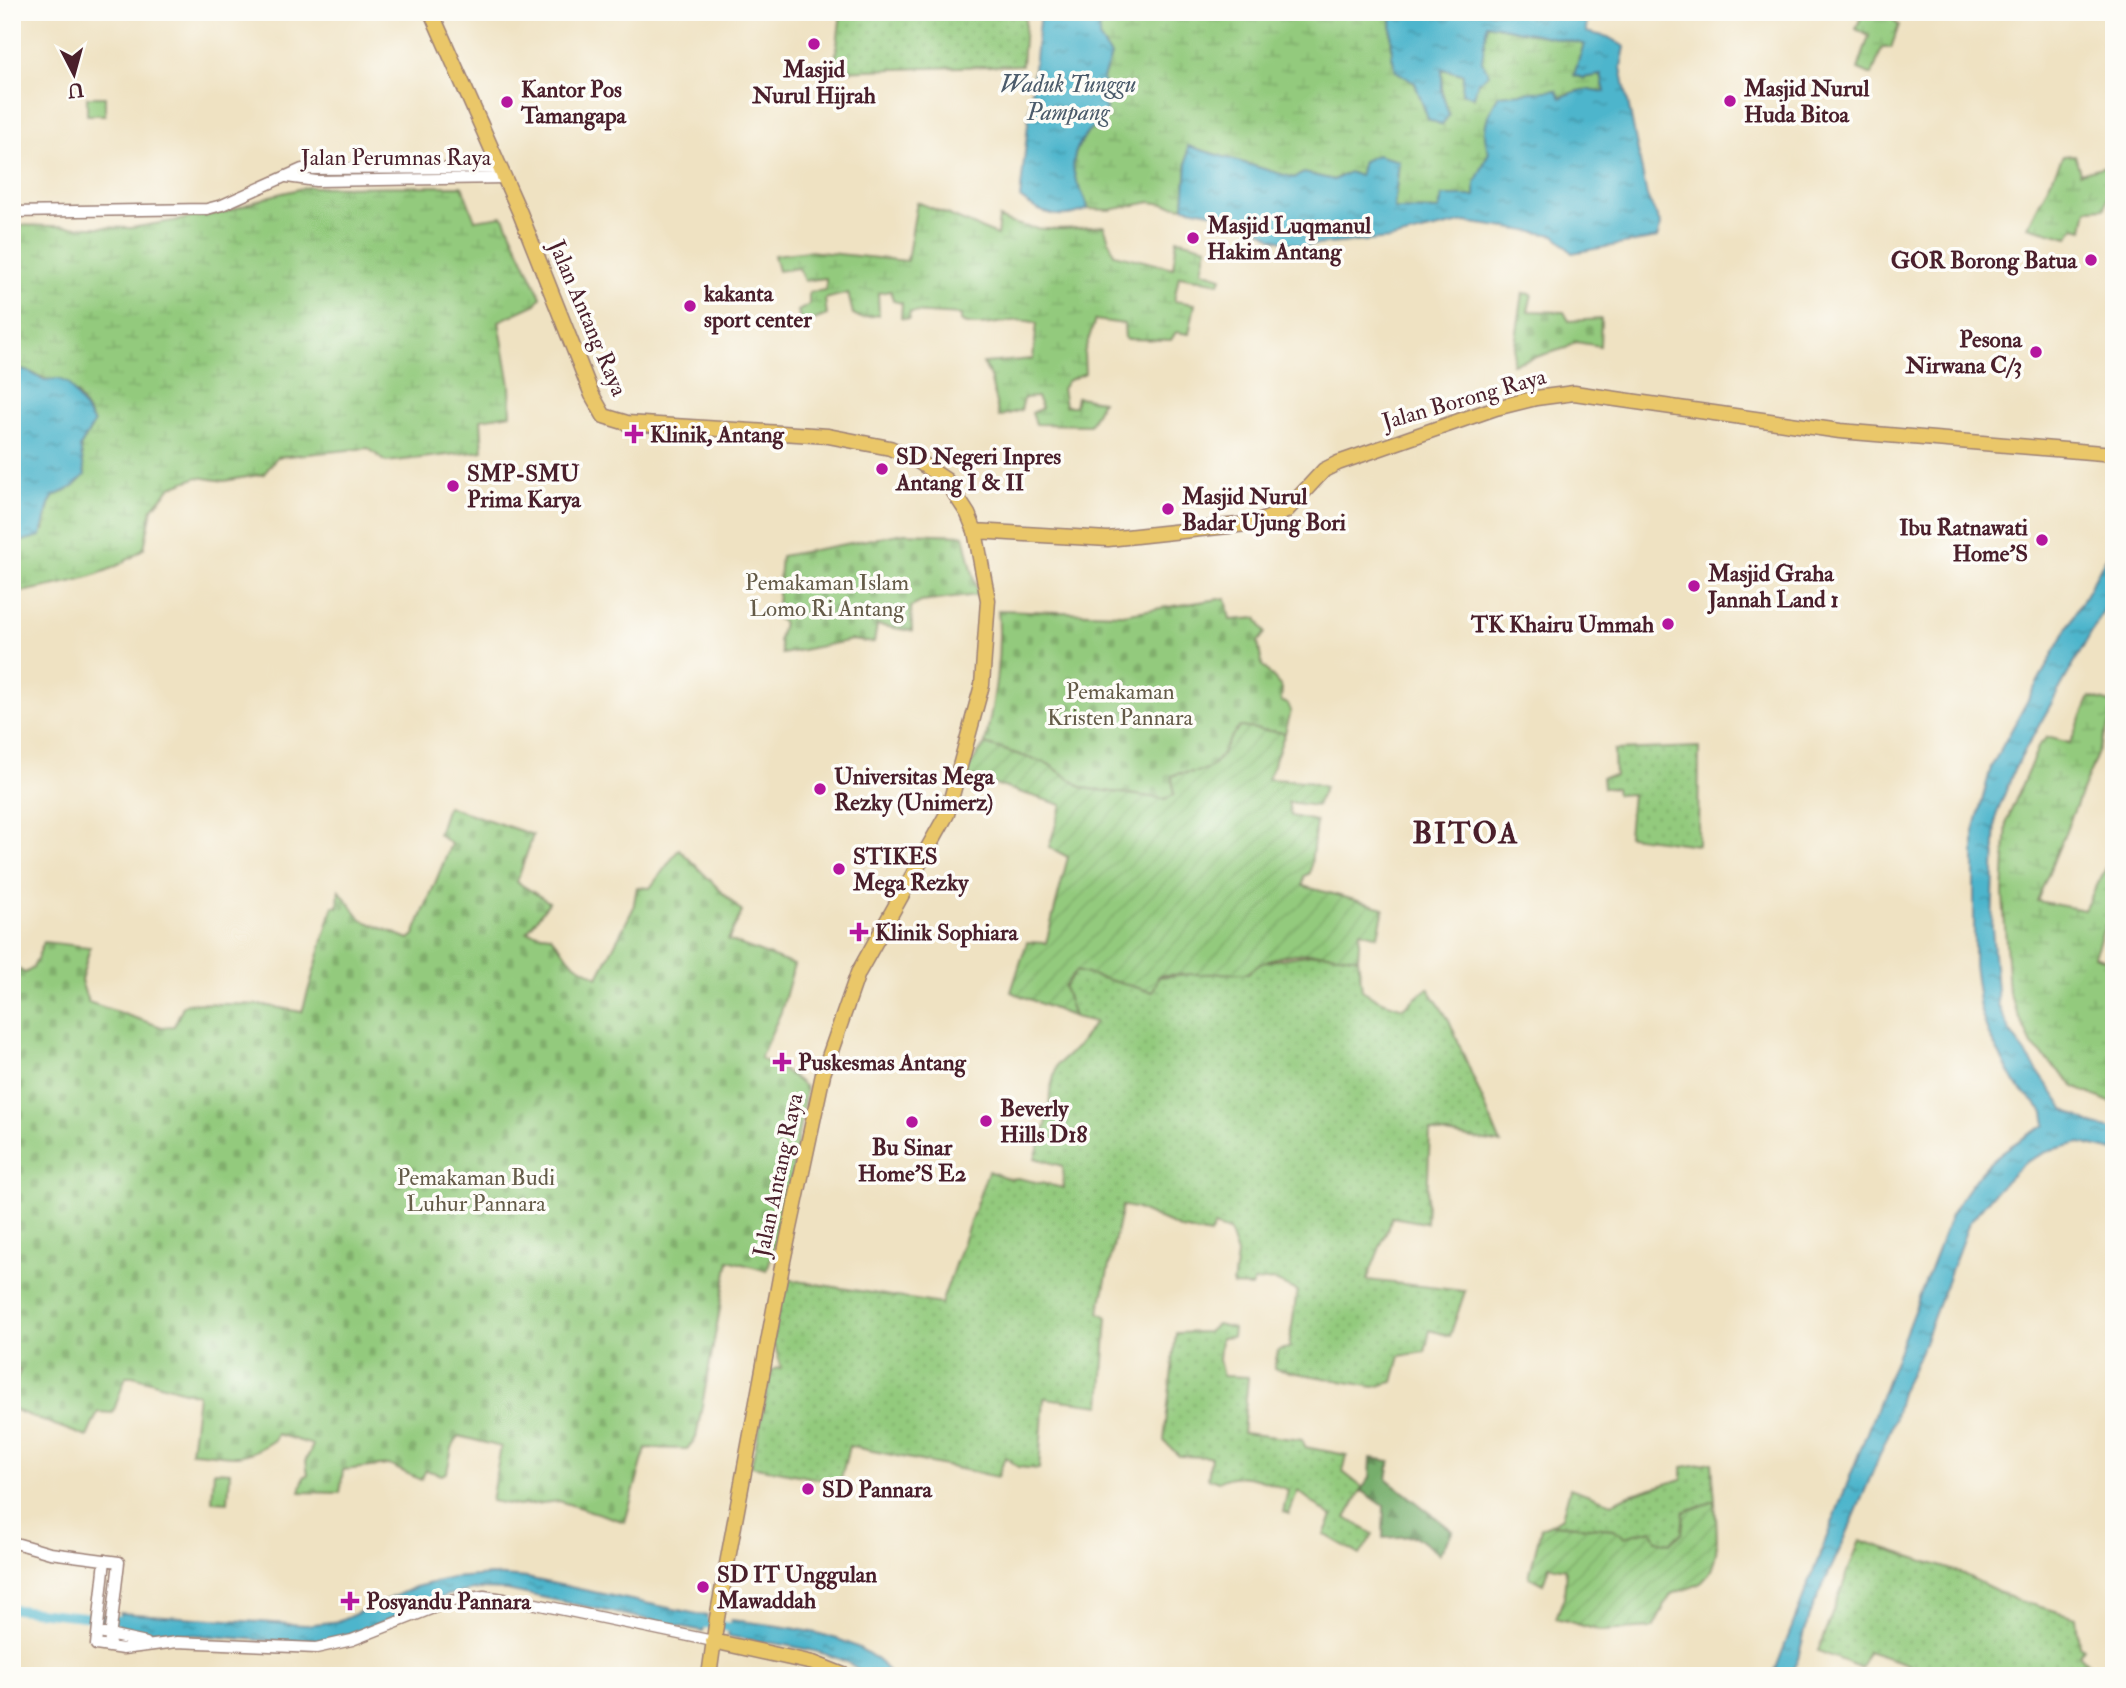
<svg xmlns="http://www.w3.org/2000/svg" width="2126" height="1688" viewBox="0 0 2126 1688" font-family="'IM FELL Double Pica',serif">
	<defs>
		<pattern id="grass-dots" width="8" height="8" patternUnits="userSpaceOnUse" patternTransform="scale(1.75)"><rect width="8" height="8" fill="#93ca7d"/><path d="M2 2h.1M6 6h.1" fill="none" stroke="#80ad6c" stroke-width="1.8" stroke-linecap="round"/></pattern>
		<pattern id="forest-firs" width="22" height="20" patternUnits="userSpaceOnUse" patternTransform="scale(1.75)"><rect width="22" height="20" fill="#76ae6c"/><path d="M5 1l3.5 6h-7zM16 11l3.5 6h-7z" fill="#638d59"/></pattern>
		<pattern id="wetland-marsh" width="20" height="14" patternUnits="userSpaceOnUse" patternTransform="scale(1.75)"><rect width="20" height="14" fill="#93ca7d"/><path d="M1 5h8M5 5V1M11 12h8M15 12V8" fill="none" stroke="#80ad6c"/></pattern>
		<pattern id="cemetery-stones" width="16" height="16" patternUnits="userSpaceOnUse" patternTransform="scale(1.75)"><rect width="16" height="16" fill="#93ca7d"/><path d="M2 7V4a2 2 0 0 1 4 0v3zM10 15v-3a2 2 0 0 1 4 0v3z" fill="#80ad6c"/></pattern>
		<pattern id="garden-furrows" width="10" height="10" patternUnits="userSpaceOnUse" patternTransform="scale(1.75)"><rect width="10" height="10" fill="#93ca7d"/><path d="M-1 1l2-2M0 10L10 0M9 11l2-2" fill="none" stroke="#80ad6c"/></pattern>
		<pattern id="water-ripples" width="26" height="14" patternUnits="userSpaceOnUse" patternTransform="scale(1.75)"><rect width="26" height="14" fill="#4db5cc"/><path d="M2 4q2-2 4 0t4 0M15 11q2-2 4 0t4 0" fill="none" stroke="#4293a6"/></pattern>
	</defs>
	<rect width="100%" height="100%" fill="#fdfcf7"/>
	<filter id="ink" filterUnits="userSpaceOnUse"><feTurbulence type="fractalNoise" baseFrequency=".0143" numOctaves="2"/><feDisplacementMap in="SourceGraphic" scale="14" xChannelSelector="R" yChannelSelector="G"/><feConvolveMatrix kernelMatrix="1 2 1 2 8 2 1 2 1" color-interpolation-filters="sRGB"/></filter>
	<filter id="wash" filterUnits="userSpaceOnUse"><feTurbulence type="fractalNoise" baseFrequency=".00686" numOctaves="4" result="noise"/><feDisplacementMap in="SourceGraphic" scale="28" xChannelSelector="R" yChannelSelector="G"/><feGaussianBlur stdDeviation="1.57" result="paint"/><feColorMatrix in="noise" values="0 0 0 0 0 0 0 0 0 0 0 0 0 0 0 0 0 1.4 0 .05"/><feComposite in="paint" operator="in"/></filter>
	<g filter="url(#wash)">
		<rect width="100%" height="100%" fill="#efe2c2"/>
		<path fill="url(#grass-dots)" stroke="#6e7454" stroke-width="2" d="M 841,12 L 1026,12 L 1022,65 L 834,71 Z
			M 1699,747 L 1698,845 L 1628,836 L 1632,794 L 1617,795 L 1616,788 L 1603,788 L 1602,777 L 1615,776 L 1614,750 Z
			M 1328,952 L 1358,958 L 1362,990 L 1379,1000 L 1403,1008 L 1428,988 L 1449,1020 L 1501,1144 L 1430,1131 L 1426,1223 L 1392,1217 L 1367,1280 L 1465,1291 L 1450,1336 L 1430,1330 L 1425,1352 L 1400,1356 L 1393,1382 L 1374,1387 L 1274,1369 L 1278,1350 L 1289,1348 L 1297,1291 L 1273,1280 L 1254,1282 L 1252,1287 L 1233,1286 L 1237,1254 L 1229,1231 L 1214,1226 L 1210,1235 L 1182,1229 L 1135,1208 L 1122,1206 L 1099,1312 L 1107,1317 L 1101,1405 L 1044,1398 L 1039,1469 L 1018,1467 L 1005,1457 L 998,1477 L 849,1446 L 840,1483 L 751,1466 L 772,1370 L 781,1367 L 775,1346 L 772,1346 L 784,1279 L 941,1304 L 988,1171 L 1010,1179 L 1017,1178 L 1064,1188 L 1062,1166 L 1035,1158 L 1049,1115 L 1050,1091 L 1057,1065 L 1077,1047 L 1095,1022 L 1074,1017 L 1064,987 L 1076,971 C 1140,992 1259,960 1328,952 Z
			M 1217,1324 L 1233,1328 L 1232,1337 L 1221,1338 L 1219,1360 L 1223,1376 L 1248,1377 L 1243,1433 L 1302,1440 L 1305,1447 L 1347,1455 L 1343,1472 L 1363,1488 L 1346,1518 L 1373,1534 L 1360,1555 L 1324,1534 L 1332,1517 L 1298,1491 L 1289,1514 L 1283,1512 L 1288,1490 C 1266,1482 1240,1469 1218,1482 L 1208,1478 L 1211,1457 L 1179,1456 L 1164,1441 L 1176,1333 L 1208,1332 Z
			M 1712,1462 L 1715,1501 L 1684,1512 L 1682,1533 L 1670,1543 L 1656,1540 L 1652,1530 L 1624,1538 L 1614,1529 L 1551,1524 L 1562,1517 L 1570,1488 L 1612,1503 L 1626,1496 L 1682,1479 L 1682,1467 Z
			M 1860,1540 L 1961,1573 L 2016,1600 L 2076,1617 L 2079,1645 L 2084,1648 L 2079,1654 L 2095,1671 L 2092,1676 L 1906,1676 L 1910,1665 L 1867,1651 L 1862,1668 L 1818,1651 Z"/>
		<path fill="url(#forest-firs)" stroke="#60664c" stroke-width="2" d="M 1371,1458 L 1390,1461 L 1387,1479 L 1453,1531 L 1439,1554 L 1415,1536 L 1383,1538 L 1384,1506 L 1361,1490 L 1370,1478 Z"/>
		<path fill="url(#wetland-marsh)" stroke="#6e7454" stroke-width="2" d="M 1123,12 L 1372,12 L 1391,16 L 1392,56 L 1415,83 L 1428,119 L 1449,115 L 1442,92 L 1442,69 L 1463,74 L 1474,97 L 1487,24 L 1584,44 L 1574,75 L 1583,78 L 1601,75 L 1605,93 C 1588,87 1576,89 1560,98 L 1556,90 C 1525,98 1475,163 1475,196 L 1443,196 L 1440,210 L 1394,209 L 1399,161 L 1359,176 L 1340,176 L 1334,180 L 1304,173 L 1294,178 L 1188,146 L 1184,207 L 1151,202 L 1110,210 L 1088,209 C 1086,197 1078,188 1075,177 C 1067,151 1089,129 1106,114 L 1103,78 L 1111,56 L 1099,38 L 1099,24 Z
			M 1863,12 L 1897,12 L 1894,20 L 1899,25 L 1891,48 L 1882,48 L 1872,75 L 1858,69 L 1869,36 L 1856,29 Z
			M 2075,155 L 2080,173 L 2114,164 L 2105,208 L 2087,209 L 2083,229 L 2075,227 L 2068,237 L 2028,226 L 2063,156 Z
			M 462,186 L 475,220 L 502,216 L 505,219 L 541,297 L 536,304 L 499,321 L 510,385 L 511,414 L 481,419 L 483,451 L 386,462 L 368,448 L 277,457 L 264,474 L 224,481 L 198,477 L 171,487 L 152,509 L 144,548 C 107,580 58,584 12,594 L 12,542 L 44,530 L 49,504 L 54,496 L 73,487 L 85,475 L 80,447 L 94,423 L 77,394 L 30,372 L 12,368 L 12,225 L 131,228 L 226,212 L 274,195 L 308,187 Z
			M 917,202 L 997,235 L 999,218 C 1033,234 1068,229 1104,226 L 1114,254 L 1173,268 L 1177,239 L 1207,247 L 1202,271 L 1222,277 L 1219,283 L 1179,276 L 1174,301 L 1195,304 L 1189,334 L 1176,332 L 1171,340 L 1125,339 L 1124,324 L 1095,320 L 1084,353 L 1085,373 L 1067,381 L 1062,389 L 1065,406 L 1075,406 L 1077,397 L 1102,401 L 1090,425 L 1036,424 L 1032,413 L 1042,408 L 1037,397 L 1024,398 L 1021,410 L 999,417 L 990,376 L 983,363 L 1033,359 L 1037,323 C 1011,314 985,332 961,322 L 961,315 L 910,312 L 909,319 L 901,318 L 902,303 L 893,301 L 891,291 L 878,293 L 879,315 L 861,318 L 853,314 L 848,293 L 825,299 L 827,315 L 801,325 L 798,311 L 809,305 L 809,292 L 826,290 L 826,278 L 804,281 L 799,268 L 778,271 L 774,255 L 808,251 L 907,261 Z
			M 2090,697 L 2114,704 L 2114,713 L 2037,901 L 2084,910 L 2114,853 L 2114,927 L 2105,925 L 2094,956 L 2114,962 L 2114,1104 L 2076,1088 L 2032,1045 L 2009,994 L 2003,894 L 2007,820 L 2039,745 L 2047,737 L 2070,743 Z"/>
		<path fill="url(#cemetery-stones)" stroke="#6e7454" stroke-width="2" d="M 1523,293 L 1532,294 L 1528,311 L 1564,312 L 1569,321 L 1601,319 L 1600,346 L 1576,342 L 1566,348 L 1512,364 Z
			M 904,533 L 964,535 L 978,595 L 921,602 L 911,607 L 912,631 L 877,625 L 874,643 L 852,640 L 782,654 L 779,640 L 783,623 L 776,617 L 781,556 Z
			M 1226,598 L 1230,620 L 1257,618 L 1265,633 L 1258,642 L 1262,665 L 1282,688 L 1281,701 L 1288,704 L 1291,711 L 1285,733 L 1240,727 C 1228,741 1219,769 1199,772 C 1190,774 1180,770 1172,776 L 1174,795 L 1165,799 L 1083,788 L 1048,764 L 985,744 C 994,700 1002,656 998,610 L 1122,614 Z
			M 447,806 L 533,835 L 517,882 L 549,902 L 527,932 L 550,935 L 575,964 L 598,977 L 633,909 L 637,887 L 650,888 L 679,849 L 742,912 L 728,940 L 794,965 L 781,1012 L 760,1058 L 791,1075 L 806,1088 L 789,1193 L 767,1271 L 729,1260 L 696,1438 L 687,1449 L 646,1448 L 625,1522 L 559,1501 L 518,1506 L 491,1501 L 501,1447 L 459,1436 L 452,1448 L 447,1472 L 442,1475 L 426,1470 L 421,1480 L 389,1465 L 343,1470 L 340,1493 L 300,1492 L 304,1476 L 308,1475 L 306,1460 L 313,1445 L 277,1434 C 275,1441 272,1441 266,1445 C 237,1464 224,1453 191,1452 L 198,1395 L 133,1376 L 126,1376 L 113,1413 L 98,1412 L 87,1437 L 12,1409 L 12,1390 L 20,1371 L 12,1369 L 12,965 L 25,973 L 33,968 L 44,942 L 90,947 L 81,981 L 88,1002 L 162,1027 L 174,1026 L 183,1006 L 188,1003 L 263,1005 L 302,1012 L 333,906 L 338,907 L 339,890 L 362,920 L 409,939 L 414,935 L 451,844 L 438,834 Z"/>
		<path fill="#93ca7d" stroke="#6e7454" stroke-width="2" d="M 87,97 L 105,97 L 105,115 L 87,115 Z
			M 214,1471 L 230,1472 L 228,1502 L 212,1501 Z"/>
		<path fill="url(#garden-furrows)" stroke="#6e7454" stroke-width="2" d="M 1240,727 L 1285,733 L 1268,779 L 1305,781 L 1325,787 L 1316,806 L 1288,802 L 1291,816 L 1316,821 L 1310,873 L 1304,876 L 1303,886 L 1384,908 L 1378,936 L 1360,931 L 1358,958 C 1325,952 1275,948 1248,973 L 1159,975 L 1153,992 L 1076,971 L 1064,987 L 1074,1017 L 1011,992 L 1027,942 L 1046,943 L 1068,857 L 1049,847 L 1062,805 L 964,775 L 985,744 L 1048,764 L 1083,788 L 1165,799 L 1174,795 L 1172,776 C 1184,771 1198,775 1210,767 C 1224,758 1226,738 1240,727 Z
			M 1715,1501 C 1716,1526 1723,1564 1702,1582 C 1694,1588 1680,1590 1671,1594 L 1653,1628 L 1601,1631 L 1556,1618 L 1564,1597 L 1566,1569 L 1549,1566 L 1543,1584 L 1529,1577 L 1541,1528 L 1551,1524 L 1614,1529 L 1624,1537 L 1652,1530 L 1656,1540 L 1670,1543 L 1682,1533 L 1684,1512 Z"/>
		<path fill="url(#water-ripples)" stroke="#4c6a7c" stroke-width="2" d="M 1040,12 L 1123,12 L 1099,24 L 1099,38 L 1111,56 L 1103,78 L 1106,114 C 1089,129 1067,151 1075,177 C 1078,188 1086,197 1088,209 C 1062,221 1041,215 1020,198 Z
			M 1372,12 L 1623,12 L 1622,17 L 1587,15 L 1586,32 L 1608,37 L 1625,47 L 1621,67 L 1647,196 L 1661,225 L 1657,238 L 1572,253 L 1555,235 L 1465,222 L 1392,239 L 1302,246 L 1272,238 L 1245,219 L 1184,207 L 1188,146 L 1294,178 L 1304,173 L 1334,180 L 1349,172 L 1359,176 L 1363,161 L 1377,155 L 1399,161 L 1394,209 L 1439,210 L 1442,196 L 1475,196 L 1475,183 L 1489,152 C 1480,131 1487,114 1499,95 L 1556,90 L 1561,98 C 1577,89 1588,88 1605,92 L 1601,75 L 1583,78 L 1574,75 L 1584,44 L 1487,24 L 1482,61 L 1489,74 L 1478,82 L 1474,97 L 1462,93 L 1463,74 L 1442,69 L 1442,92 L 1449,115 L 1442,125 L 1428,119 L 1415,83 L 1396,71 L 1392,56 L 1391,16 Z
			M 12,368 L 30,372 L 43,380 L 59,379 L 68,383 L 94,423 L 80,447 L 85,475 L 73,487 L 54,496 L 49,504 L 41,536 L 15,543 L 12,542 Z
			M 2114,543 L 2114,592 L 2014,770 L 1996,816 L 1992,927 L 1998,1005 L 2009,1030 L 2065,1110 L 2095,1125 L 2114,1129 L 2114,1151 L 2080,1143 L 2050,1150 L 2024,1163 L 1994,1193 L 1969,1223 L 1918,1358 L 1901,1392 L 1894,1421 L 1845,1538 L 1809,1616 L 1798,1658 L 1790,1676 L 1773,1676 L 1951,1215 C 1980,1166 1996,1152 2046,1125 L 2044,1112 L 2015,1083 L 1988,1033 L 1980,1009 L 1974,965 L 1974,831 L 1991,767 Z
			M 491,1575 L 527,1578 L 707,1616 L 703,1631 L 507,1590 L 478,1589 L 448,1595 L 349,1635 L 322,1641 L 287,1642 L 119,1629 L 120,1613 L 306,1625 L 340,1621 L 415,1587 L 452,1578 Z
			M 731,1620 C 777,1626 866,1632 891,1676 L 867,1676 C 839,1648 767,1643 728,1636 Z"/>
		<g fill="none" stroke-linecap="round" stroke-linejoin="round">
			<path stroke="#4db5cc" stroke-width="9" d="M 12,1609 L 118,1620
				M 695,1622 L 740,1629"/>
		</g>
	</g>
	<g filter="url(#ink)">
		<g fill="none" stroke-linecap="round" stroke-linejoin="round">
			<g stroke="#9c8076" stroke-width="13">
				<path id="minor" d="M 287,177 L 316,181 L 504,178
					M 12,212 L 207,209 L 222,205 L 302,169 L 500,168
					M 12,1542 L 50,1553 L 119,1562 L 109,1647
					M 105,1560 L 96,1645 L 123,1649 L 177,1642 L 316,1648 L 352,1640 L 451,1601 L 484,1596 L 531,1603 L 713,1641
					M 104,1634 L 146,1643"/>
			</g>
			<g stroke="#9c8076" stroke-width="17">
				<path id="major" d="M 431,12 L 520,213 L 592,395 L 604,416 L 627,423 L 828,436 L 890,448 L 913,458 L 946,480 L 968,514 L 975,531 L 988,600 L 982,685 L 947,814 L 858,973 L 823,1074 L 783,1261 L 717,1618 L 709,1676
					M 975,531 L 1108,539 L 1256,523 L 1286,511 L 1324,470 L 1338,463 L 1496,408 L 1536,398 L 1574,393 L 1840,431 L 2114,454
					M 713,1641 L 813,1663 L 846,1676"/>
			</g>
			<use href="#minor" stroke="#fff" stroke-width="10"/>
			<use href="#major" stroke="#eac769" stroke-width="14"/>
		</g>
	</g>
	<g fill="#b5179e" stroke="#fdfcf7" stroke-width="2.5">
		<circle cx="814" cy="44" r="7"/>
		<circle cx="1730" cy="101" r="7"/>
		<circle cx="507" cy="102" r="7"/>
		<circle cx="1193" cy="238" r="7"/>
		<circle cx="2091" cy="260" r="7"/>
		<circle cx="690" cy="306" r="7"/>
		<circle cx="2036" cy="352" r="7"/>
		<path d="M630.5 423.5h7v7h7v7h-7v7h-7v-7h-7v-7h7z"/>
		<circle cx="882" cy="469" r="7"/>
		<circle cx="453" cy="486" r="7"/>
		<circle cx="1168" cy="509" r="7"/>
		<circle cx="2042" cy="540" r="7"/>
		<circle cx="1694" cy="586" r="7"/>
		<circle cx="1668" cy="624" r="7"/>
		<circle cx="820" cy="789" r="7"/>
		<circle cx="839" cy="869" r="7"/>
		<path d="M855.5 921.5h7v7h7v7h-7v7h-7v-7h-7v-7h7z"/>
		<path d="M778.5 1051.5h7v7h7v7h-7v7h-7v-7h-7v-7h7z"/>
		<circle cx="986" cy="1121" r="7"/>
		<circle cx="912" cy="1122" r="7"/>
		<circle cx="808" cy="1489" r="7"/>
		<circle cx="703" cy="1587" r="7"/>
		<path d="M346.5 1590.5h7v7h7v7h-7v7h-7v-7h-7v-7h7z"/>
	</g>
	<g text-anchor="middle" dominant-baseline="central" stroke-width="7" stroke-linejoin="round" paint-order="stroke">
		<g font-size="23" font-weight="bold" fill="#4a1f2b" stroke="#fdfcf7" text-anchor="start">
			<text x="814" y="69" text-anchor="middle">Masjid<tspan x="814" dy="26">Nurul Hijrah</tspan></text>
			<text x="1744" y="88">Masjid Nurul<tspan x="1744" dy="26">Huda Bitoa</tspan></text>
			<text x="521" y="89">Kantor Pos<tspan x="521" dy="26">Tamangapa</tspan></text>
			<text x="1207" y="225">Masjid Luqmanul<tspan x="1207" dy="26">Hakim Antang</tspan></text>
			<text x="2077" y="260" text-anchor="end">GOR Borong Batua</text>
			<text x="704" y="293">kakanta<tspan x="704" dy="26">sport center</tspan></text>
			<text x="2022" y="339" text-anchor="end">Pesona<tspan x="2022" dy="26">Nirwana C/3</tspan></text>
			<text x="650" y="434">Klinik, Antang</text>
			<text x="896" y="456">SD Negeri Inpres<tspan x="896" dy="26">Antang I &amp; II</tspan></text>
			<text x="467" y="473">SMP-SMU<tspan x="467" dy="26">Prima Karya</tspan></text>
			<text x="1182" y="496">Masjid Nurul<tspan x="1182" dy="26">Badar Ujung Bori</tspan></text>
			<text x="2028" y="527" text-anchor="end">Ibu Ratnawati<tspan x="2028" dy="26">Home'S</tspan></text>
			<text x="1708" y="573">Masjid Graha<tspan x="1708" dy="26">Jannah Land 1</tspan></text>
			<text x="1654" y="624" text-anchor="end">TK Khairu Ummah</text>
			<text x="834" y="776">Universitas Mega<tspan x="834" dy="26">Rezky (Unimerz)</tspan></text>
			<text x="853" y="856">STIKES<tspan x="853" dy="26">Mega Rezky</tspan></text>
			<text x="875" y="932">Klinik Sophiara</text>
			<text x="798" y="1062">Puskesmas Antang</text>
			<text x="1000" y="1108">Beverly<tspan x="1000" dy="26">Hills D18</tspan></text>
			<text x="912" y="1147" text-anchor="middle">Bu Sinar<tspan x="912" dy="26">Home'S E2</tspan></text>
			<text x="822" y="1489">SD Pannara</text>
			<text x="717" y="1574">SD IT Unggulan<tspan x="717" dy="26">Mawaddah</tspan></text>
			<text x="366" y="1601">Posyandu Pannara</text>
		</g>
		<g font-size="23" fill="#4a1f2b" stroke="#fdfcf7">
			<text x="396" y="157">Jalan Perumnas Raya</text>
			<text transform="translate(588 318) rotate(67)">Jalan Antang Raya</text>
			<text transform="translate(1464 399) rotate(-16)">Jalan Borong Raya</text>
			<text transform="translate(778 1175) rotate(-78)">Jalan Antang Raya</text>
		</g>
		<g font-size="23" fill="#645b48" stroke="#fdfcf7">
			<text x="827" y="582">Pemakaman Islam<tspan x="827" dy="26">Lomo Ri Antang</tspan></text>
			<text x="1120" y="691">Pemakaman<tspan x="1120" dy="26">Kristen Pannara</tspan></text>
			<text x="476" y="1177">Pemakaman Budi<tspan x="476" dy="26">Luhur Pannara</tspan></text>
		</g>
		<g font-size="24" font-style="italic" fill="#4b5b6b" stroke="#fdfcf7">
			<text x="1068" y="84">Waduk Tunggu<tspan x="1068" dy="28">Pampang</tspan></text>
		</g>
		<g font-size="30" font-weight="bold" letter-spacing="2" fill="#4a1f2b" stroke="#fdfcf7">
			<text x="1466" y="833">BITOA</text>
		</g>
	</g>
	<rect width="2126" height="1688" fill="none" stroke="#fdfcf7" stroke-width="42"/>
	<g transform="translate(74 74) rotate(174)" stroke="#fdfcf7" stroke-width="5" paint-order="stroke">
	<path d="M0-5L12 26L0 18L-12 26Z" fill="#4a1f2b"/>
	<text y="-10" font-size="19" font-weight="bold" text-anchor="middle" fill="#4a1f2b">U</text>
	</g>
</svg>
